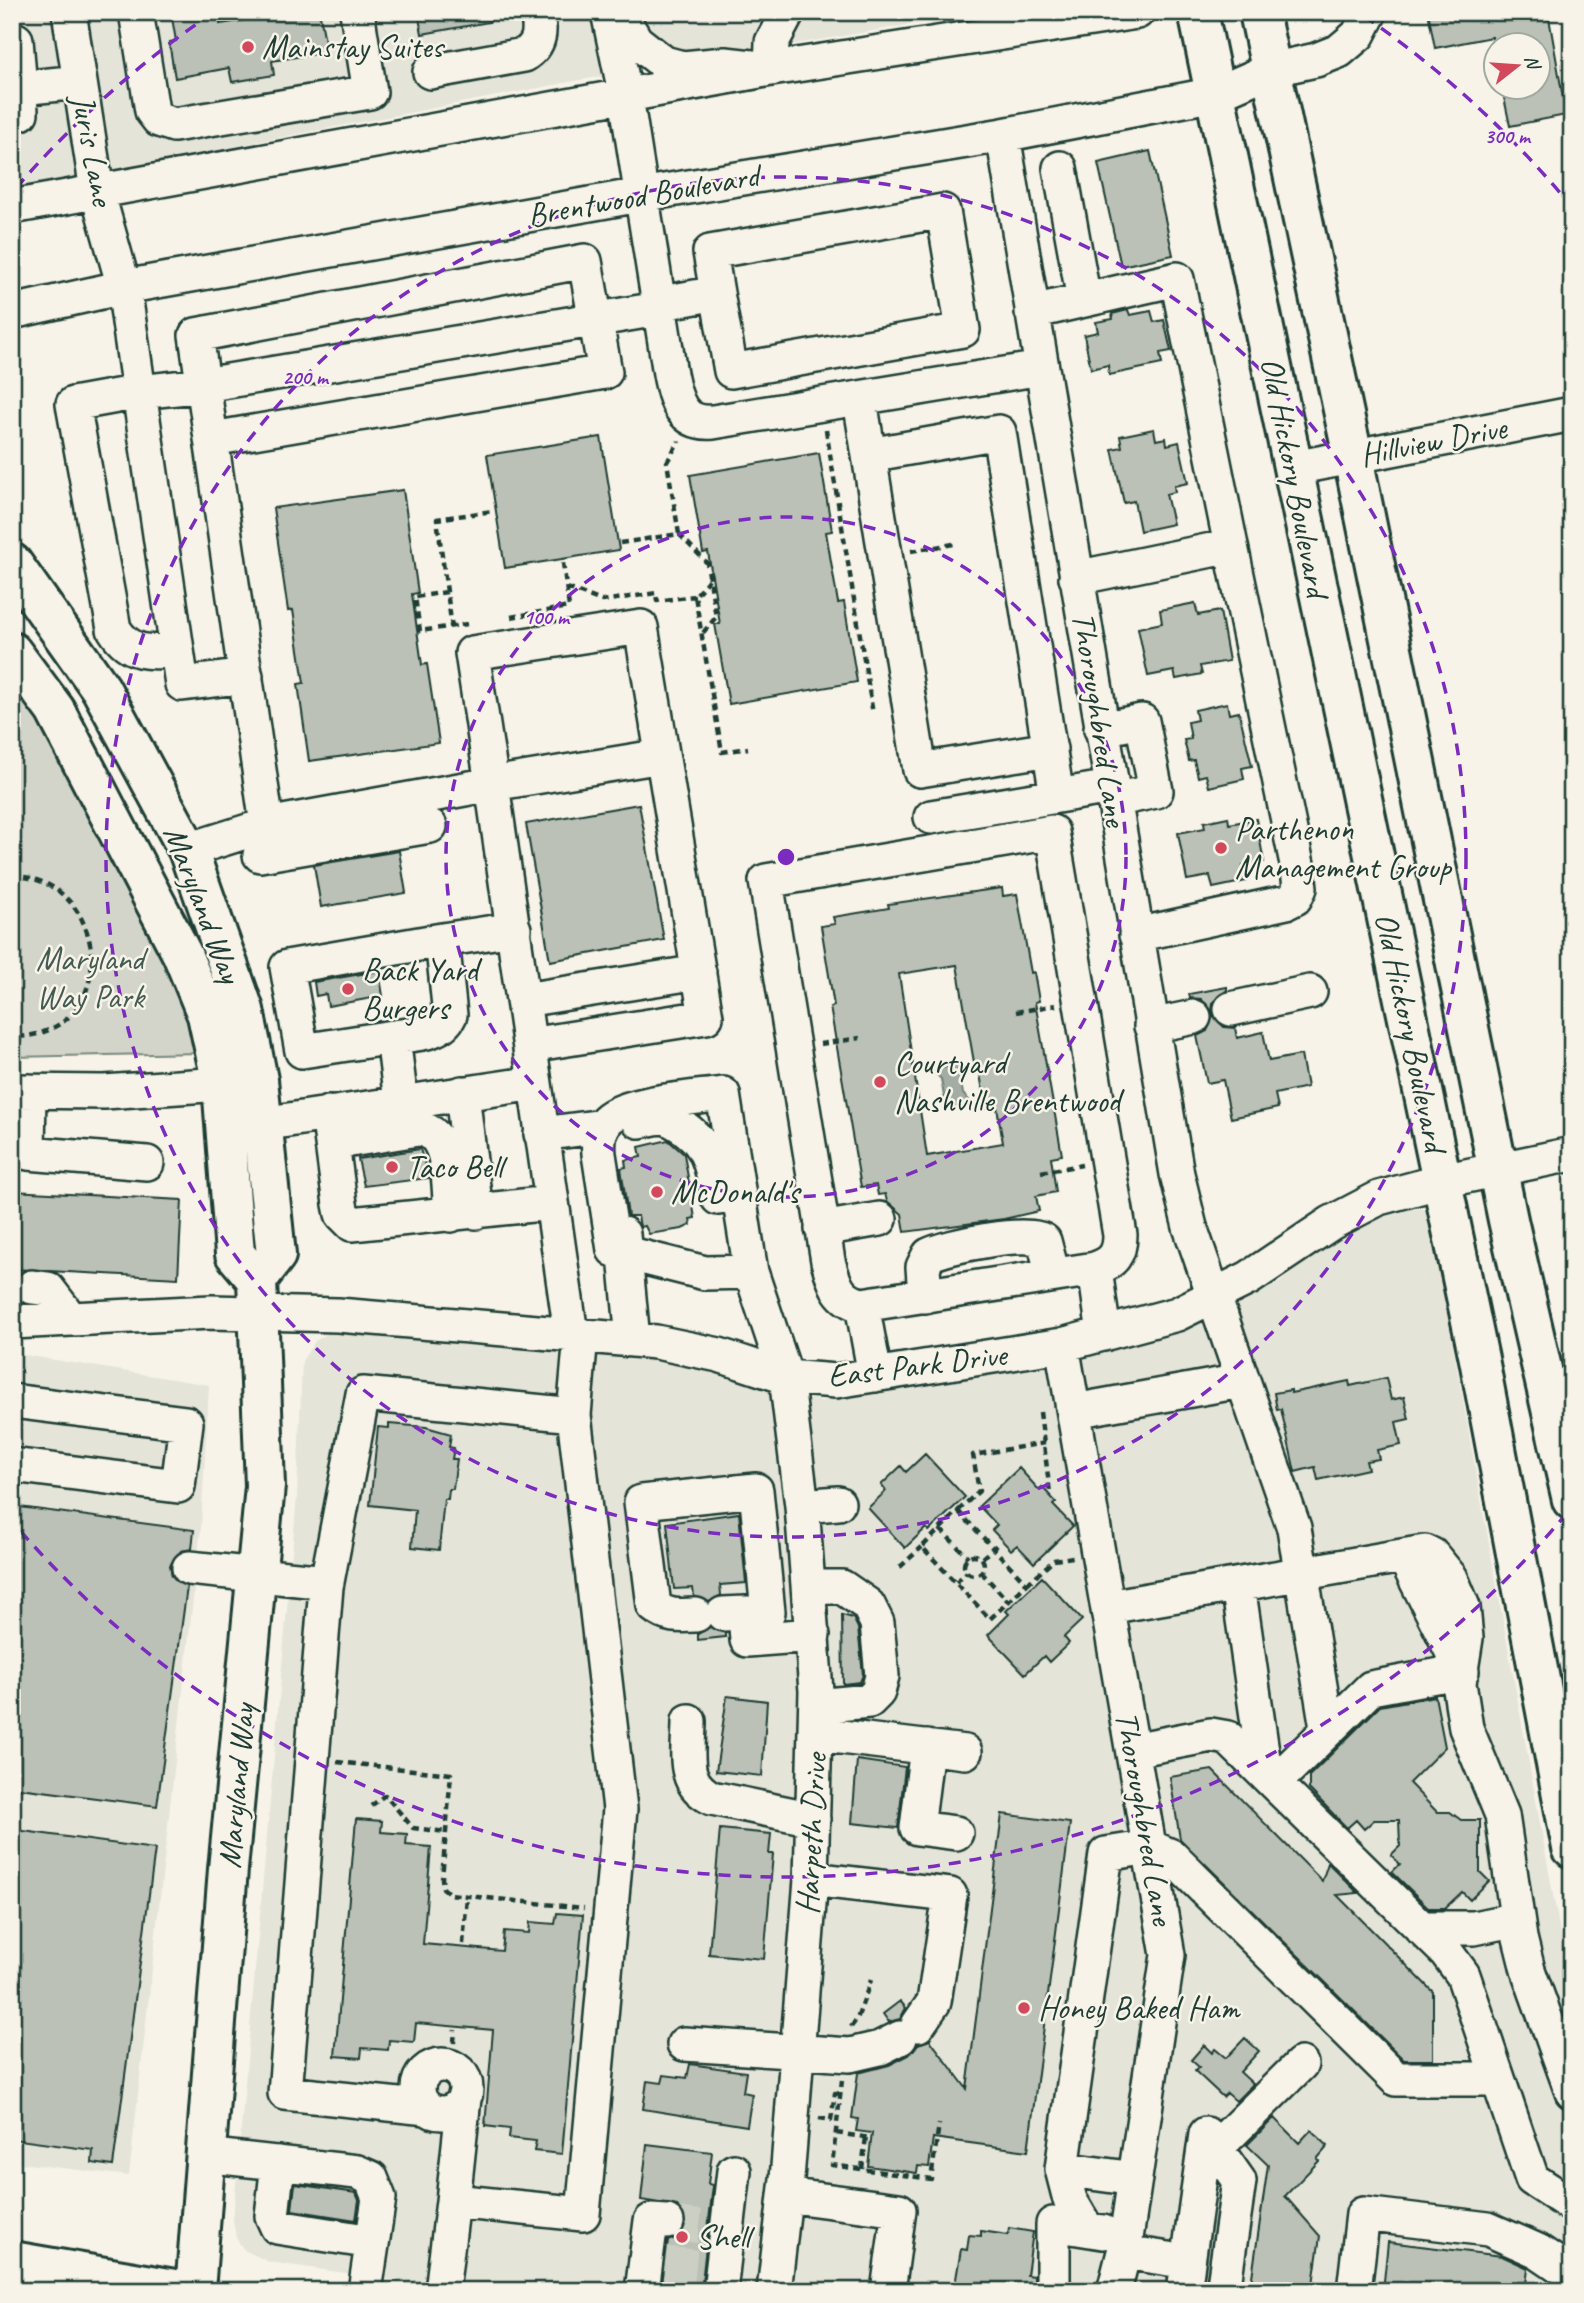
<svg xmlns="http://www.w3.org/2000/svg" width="1584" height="2303" viewBox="0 0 1584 2303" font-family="Caveat,sans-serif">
	<rect width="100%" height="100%" fill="#f7f3e8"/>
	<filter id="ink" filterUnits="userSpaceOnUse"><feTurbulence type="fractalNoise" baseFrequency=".0143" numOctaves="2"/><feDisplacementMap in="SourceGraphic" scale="14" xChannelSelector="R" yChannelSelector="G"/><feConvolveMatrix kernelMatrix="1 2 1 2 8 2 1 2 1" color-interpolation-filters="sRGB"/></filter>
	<g filter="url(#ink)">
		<path fill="#e5e4d9" d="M 12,12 L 986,12 L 575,81 L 12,189 Z
			M 1411,1209 L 1424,1209 L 1431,1226 L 1560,1932 L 1572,1971 L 1572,2291 L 470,2291 L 269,2262 L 244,2250 L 236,2238 L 233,2219 L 297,1496 L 302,1361 L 315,1341 L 335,1329 L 586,1344 L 698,1367 L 752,1386 L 821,1401 L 1093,1353 L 1220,1311 L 1280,1282 L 1328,1245 L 1369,1222 Z
			M 12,1353 L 209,1385 L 201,1527 L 129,2176 L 12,2162 Z"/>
		<path fill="#d3d5ca" stroke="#79897f" stroke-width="2" d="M 12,653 L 120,834 L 199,1053 L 12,1057 Z"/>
		<path fill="#a4ada3" stroke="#6f8077" stroke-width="2" d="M 958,1065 L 963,1094 L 969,1100 L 965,1105 L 946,1108 L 941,1079 L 934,1072 L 937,1069 Z"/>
		<path fill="#bbc1b6" stroke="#1f3d34" stroke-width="2" fill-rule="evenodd" d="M 171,12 L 218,12 L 220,24 L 265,17 L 264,12 L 320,15 L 327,52 L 272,61 L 274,75 L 232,82 L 229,68 L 175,78 L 169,42 L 176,41 Z
			M 418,12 L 488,12 L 489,22 L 422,34 Z
			M 1428,12 L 1548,12 L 1566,115 L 1510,126 L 1502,88 L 1538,88 L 1538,46 L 1493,46 L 1492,37 L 1435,48 Z
			M 1150,151 L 1173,255 L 1121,266 L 1098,163 Z
			M 1128,310 L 1130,315 L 1151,311 L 1154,322 L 1164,320 L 1171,351 L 1160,353 L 1162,364 L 1109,375 L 1108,365 L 1091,369 L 1084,335 L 1098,332 L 1096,322 L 1113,319 L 1112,314 Z
			M 1154,429 L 1156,440 L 1166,438 L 1167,445 L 1179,442 L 1188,483 L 1174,486 L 1175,492 L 1166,494 L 1173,524 L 1140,531 L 1134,501 L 1124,503 L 1112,449 L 1122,447 L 1120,436 Z
			M 601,437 L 619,550 L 505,568 L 487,455 Z
			M 819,453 L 832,531 L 826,532 L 838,603 L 844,602 L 857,682 L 729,704 L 715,624 L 720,624 L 708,552 L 703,553 L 690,475 Z
			M 403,490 L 418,593 L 412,594 L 422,665 L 427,664 L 439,743 L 309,761 L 298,684 L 304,683 L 293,610 L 288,611 L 273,508 Z
			M 1195,603 L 1198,615 L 1220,611 L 1229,661 L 1200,666 L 1202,674 L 1176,679 L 1174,671 L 1148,676 L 1138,628 L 1162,623 L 1160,610 Z
			M 1227,703 L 1229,714 L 1239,712 L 1252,766 L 1242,768 L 1244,779 L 1209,787 L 1206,775 L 1198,777 L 1194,760 L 1189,761 L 1184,740 L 1191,739 L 1188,722 L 1197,720 L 1195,710 Z
			M 639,804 L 664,940 L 550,961 L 526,824 Z
			M 1228,817 L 1229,824 L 1256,819 L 1264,862 L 1243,866 L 1246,881 L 1237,883 L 1213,888 L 1210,876 L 1187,880 L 1178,833 L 1205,828 L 1204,822 Z
			M 399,851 L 406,893 L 321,907 L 314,865 Z
			M 1002,888 L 1003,896 L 1017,894 L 1031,973 L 1034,972 L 1039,1001 L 1035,1002 L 1062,1155 L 1051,1157 L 1056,1192 L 1036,1196 L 1039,1211 L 1004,1219 L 905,1232 L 902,1214 L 887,1201 L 885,1194 L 878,1195 L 876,1185 L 861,1187 L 830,1007 L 834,1006 L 821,926 L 835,924 L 833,917 L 889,908 L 888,904 ZM 957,965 L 975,1068 L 979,1068 L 986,1109 L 997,1107 L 1003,1143 L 927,1156 L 899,974 Z
			M 379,971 L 383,996 L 328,1006 L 326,994 L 316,996 L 314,982 Z
			M 1227,987 L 1227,990 L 1213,1002 L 1212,1012 L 1201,999 L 1190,998 L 1189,994 Z
			M 1213,1015 L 1224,1027 L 1235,1028 L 1237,1038 L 1263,1032 L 1269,1061 L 1301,1055 L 1307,1087 L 1275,1094 L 1278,1108 L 1231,1118 L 1223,1080 L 1207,1083 L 1197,1036 L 1207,1031 Z
			M 668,1140 L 684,1154 L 695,1218 L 690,1219 L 691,1225 L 682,1229 L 649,1234 L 645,1226 L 640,1227 L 638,1216 L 628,1216 L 621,1168 L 626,1167 L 625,1160 L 641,1157 L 639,1147 Z
			M 420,1149 L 429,1178 L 364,1186 L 358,1159 Z
			M 12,1191 L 182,1200 L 178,1278 L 12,1269 Z
			M 1386,1378 L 1391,1400 L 1404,1397 L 1409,1419 L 1396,1422 L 1401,1445 L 1377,1450 L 1379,1459 L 1366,1461 L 1368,1469 L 1318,1480 L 1315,1467 L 1295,1472 L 1281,1409 L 1277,1410 L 1274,1393 L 1291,1390 L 1291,1393 L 1349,1381 L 1350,1386 Z
			M 389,1424 L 426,1427 L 451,1434 L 449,1447 L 454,1448 L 452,1459 L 457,1459 L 453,1489 L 449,1489 L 448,1499 L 444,1499 L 439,1550 L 412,1547 L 415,1510 L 370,1505 L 378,1427 L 389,1428 Z
			M 925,1454 L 965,1497 L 929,1531 L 926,1528 L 905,1548 L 868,1508 L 886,1491 L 881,1485 L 901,1466 L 906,1472 Z
			M 1019,1468 L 1039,1490 L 1042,1487 L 1056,1502 L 1053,1505 L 1073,1526 L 1034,1563 L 1017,1545 L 1011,1550 L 992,1530 L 997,1525 L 979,1506 Z
			M 12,1506 L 194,1530 L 192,1549 L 181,1551 L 170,1565 L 172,1576 L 187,1587 L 157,1806 L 12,1787 Z
			M 739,1513 L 746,1583 L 720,1585 L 721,1595 L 709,1602 L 694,1596 L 693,1588 L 674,1589 L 667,1523 Z
			M 1042,1577 L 1082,1620 L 1064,1637 L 1069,1643 L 1049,1662 L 1044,1656 L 1025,1674 L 988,1635 L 1009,1614 L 1006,1611 Z
			M 842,1615 L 853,1618 L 858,1628 L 863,1675 L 860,1682 L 843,1684 Z
			M 710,1627 L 725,1633 L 725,1637 L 698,1640 L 698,1634 Z
			M 727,1696 L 767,1701 L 762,1776 L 716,1771 Z
			M 1435,1696 L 1445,1747 L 1409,1783 L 1437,1812 L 1450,1812 L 1461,1820 L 1480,1820 L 1480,1872 L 1489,1881 L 1470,1900 L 1462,1892 L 1445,1908 L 1429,1908 L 1392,1872 L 1400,1864 L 1391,1855 L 1400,1846 L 1399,1820 L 1374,1820 L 1364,1829 L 1356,1820 L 1347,1828 L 1309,1789 L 1309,1776 L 1380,1706 Z
			M 857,1760 L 905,1767 L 898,1828 L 852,1823 Z
			M 1212,1770 L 1322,1881 L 1328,1863 L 1358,1893 L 1337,1895 L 1433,1992 L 1433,2060 L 1404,2060 L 1180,1839 L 1170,1777 Z
			M 1002,1814 L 1070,1823 L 1028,2151 L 933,2138 L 929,2167 L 918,2166 L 917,2173 L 868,2166 L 872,2133 L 856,2131 L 858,2119 L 852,2118 L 858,2073 L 889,2065 L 909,2055 L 918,2044 L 930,2040 L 967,2089 Z
			M 356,1819 L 382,1821 L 381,1832 L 407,1834 L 406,1845 L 431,1847 L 423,1944 L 502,1951 L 504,1931 L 529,1933 L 530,1922 L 555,1924 L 557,1913 L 583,1915 L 562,2154 L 534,2151 L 536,2141 L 509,2138 L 510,2129 L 485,2126 L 493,2030 L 416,2023 L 414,2042 L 389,2040 L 388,2050 L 362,2048 L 361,2058 L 335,2056 Z
			M 720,1829 L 771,1834 L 769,1854 L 773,1854 L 764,1959 L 709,1954 Z
			M 16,1830 L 155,1849 L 113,2166 L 92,2163 L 93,2150 L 12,2139 L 12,1858 Z
			M 900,2001 L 906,2008 L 900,2019 L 889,2022 L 883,2014 Z
			M 1245,2038 L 1259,2051 L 1240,2072 L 1253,2084 L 1236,2101 L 1227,2093 L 1223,2097 L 1195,2071 L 1199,2067 L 1191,2060 L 1204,2045 L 1212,2053 L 1215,2049 L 1226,2058 Z
			M 690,2064 L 746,2072 L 743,2092 L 752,2094 L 747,2126 L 643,2109 L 647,2081 L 662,2083 L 664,2075 L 687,2078 Z
			M 1274,2118 L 1299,2143 L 1311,2130 L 1328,2146 L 1317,2159 L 1319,2161 L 1285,2196 L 1320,2236 L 1312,2291 L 1250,2291 L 1268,2165 L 1247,2145 Z
			M 647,2144 L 712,2152 L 708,2184 L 713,2185 L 701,2291 L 661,2291 L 668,2241 L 683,2233 L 686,2223 L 684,2213 L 677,2206 L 641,2200 Z
			M 295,2184 L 356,2193 L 359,2200 L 356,2220 L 292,2210 Z
			M 1009,2228 L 1033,2232 L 1027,2275 L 1034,2276 L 1034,2291 L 954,2291 L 961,2249 L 967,2250 L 969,2235 L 981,2236 L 981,2231 L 1008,2235 Z
			M 1388,2242 L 1502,2256 L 1528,2268 L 1525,2291 L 1383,2291 Z"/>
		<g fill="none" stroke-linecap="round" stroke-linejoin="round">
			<path stroke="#cccfc4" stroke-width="33" stroke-dasharray="33 17" stroke-linecap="butt" d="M 667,2222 L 710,2228
				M 663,2263 L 706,2267"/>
			<g stroke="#1f3d34" stroke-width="38">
				<path id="minor" d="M 69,12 L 97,191 L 124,287 L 139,392 L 204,385 L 658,309
					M 136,12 L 152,111 L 159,120 L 174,125 L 370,92 L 357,12
					M 608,12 L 626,97 L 670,374 C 675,399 681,425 713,422 L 1041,368
					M 619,12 L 636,41 L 664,63 L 683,68 L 725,64 L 771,69 L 772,42 L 788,12
					M 12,40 L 16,40 L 20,88
					M 430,72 L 524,55 C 541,45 541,30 537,12
					M 12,114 L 21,113 L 20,88 L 80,82
					M 1003,135 L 1177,1174 L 1190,1227 L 1294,1528 L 1327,1728
					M 1060,168 L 1084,300
					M 12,207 L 771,69 L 1137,12
					M 657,304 L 717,293 L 710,252 L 943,211 L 963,330 L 731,371 L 717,293
					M 12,312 L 124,287 L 640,195 L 1003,135 L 1215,94 L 1270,70 L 1316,60 L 1339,51 L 1358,35 L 1370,12
					M 1032,312 L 1177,279 L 1231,546
					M 860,400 L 920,770 L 1050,749
					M 212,439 L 605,372 L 585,261 L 196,335 L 267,825
					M 869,455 L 999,432 L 1057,796
					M 1294,468 L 1572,414
					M 1076,578 L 1231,546 L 1298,869 L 1300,888 L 1295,898 L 1287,902 L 1136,935
					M 177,650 C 149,653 130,655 114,629 L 73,404 L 139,392 L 177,650 L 182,684 L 246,676
					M 1101,729 L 1142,721 L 1156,791 L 1113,800
					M 931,817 L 1111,787
					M 188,850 L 267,825 L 492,784 L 571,1334
					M 260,855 L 430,826
					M 442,940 L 514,929
					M 524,1000 L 699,972
					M 1231,1009 L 1310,992
					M 1151,1026 L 1194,1017
					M 393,1037 L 302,1051 L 287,967 L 442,940 L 450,1015 C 441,1035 412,1034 393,1037 L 401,1102
					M 530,1045 L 706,1017 L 641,627 L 472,653 L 492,784 L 662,756
					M 12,1091 L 104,1092 L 222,1084
					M 29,1091 L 28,1153 L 147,1163
					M 462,1093 L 476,1212
					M 328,1113 L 340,1204 L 342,1214 L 352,1224 L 551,1203
					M 639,1121 L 664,1116 C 706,1136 710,1156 718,1198
					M 262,1124 L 535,1083
					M 541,1134 L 604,1126
					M 332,1143 L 418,1129 C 453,1130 448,1190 451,1215
					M 822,1229 L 880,1219
					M 623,1234 L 633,1340
					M 1095,1269 L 862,1305 C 838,1300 834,1283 828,1261 L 766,881 L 1052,832 L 1120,1235 C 1120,1254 1113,1263 1095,1269 L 1104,1334
					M 751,1272 L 705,1273 L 614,1250 L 599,1154 C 598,1143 598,1132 605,1122 C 620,1102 697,1098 723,1094 L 751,1272 L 786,1377 L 802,1506 L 816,1691 L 811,1879 L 787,2179 L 774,2291
					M 32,1287 L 48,1289 L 71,1319
					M 925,1296 L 923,1267 L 929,1255 C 947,1246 1030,1229 1044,1241 L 1053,1275
					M 862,1305 L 875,1375
					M 12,1322 L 211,1312 L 338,1315 L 656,1342 L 719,1355 L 786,1377 L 836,1381 L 1062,1345 L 1177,1314 L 1249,1278 L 1331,1223 L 1379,1198 L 1442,1181 L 1572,1154
					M 1062,1345 L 1168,1955 L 1124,2252 L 1114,2291
					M 12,1401 L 186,1423 L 178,1486 L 12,1465
					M 1074,1411 L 1241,1381
					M 802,1506 L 838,1503
					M 189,1568 L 327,1582
					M 1238,1585 L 1265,1772
					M 809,1587 L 842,1587 L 868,1605 L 877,1623 L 882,1676 L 878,1692 L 869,1701 L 816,1706
					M 1108,1607 L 1425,1552 L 1432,1555 L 1451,1578 L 1463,1607 L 1466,1638 L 1459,1683 L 1466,1728 L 1502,1815 L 1520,1938 L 1528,1970 L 1572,2092
					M 745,1613 L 747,1640 L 813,1635
					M 696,1615 C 679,1616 667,1617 654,1606 L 641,1502 L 756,1490 L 768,1612 L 723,1614
					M 689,1721 C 689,1752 680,1783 712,1798 L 813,1819
					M 816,1734 L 965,1752
					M 927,1747 L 917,1828 L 956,1833
					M 1133,1750 L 1211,1735 L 1228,1738 L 1446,1952 L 1463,1975 L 1532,2179 L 1572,2205
					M 1275,1782 L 1371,1688 L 1462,1671 L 1404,1556
					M 811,1879 L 950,1895 L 934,2002 L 918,2025
					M 1421,1928 L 1474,1928 L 1517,1919
					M 684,2044 L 850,2055 L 880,2048 L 900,2038
					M418 2089a24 24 0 1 1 48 0a24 24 0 1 1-48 0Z
					M 464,2098 L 453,2201 L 583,2214 L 620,1809 L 574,1415 L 581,1335
					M 427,2108 L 285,2093 L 326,1587 L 363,1394 L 574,1415
					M 1216,2148 L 1301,2064
					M 204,2155 L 357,2172 L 371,2178 L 379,2198 L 365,2291
					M 278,2163 L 272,2216 L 277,2227 L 372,2242
					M 1062,2169 L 1135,2179
					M 785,2195 L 899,2210 L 888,2291
					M 1087,2229 L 1070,2200 L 1062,2169 L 1106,1854 L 1150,1847 L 1171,1856 L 1396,2079 L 1498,2079
					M 1124,2252 L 1188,2262
					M 442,2291 L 453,2201
					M 642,2291 L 651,2221 L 667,2222
					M 720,2291 L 734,2171
					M 1053,2291 L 1053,2224 L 1103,2232
					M 1184,2291 L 1206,2134 L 1239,2181 L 1223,2291
					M 1354,2291 L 1363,2214 L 1488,2229 L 1538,2251 L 1572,2274"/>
			</g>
			<g stroke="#1f3d34" stroke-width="44">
				<path id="major" d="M 1198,12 L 1479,1359 L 1572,1848
					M 1259,12 L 1353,457 L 1508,1220 L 1572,1500
					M 12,563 L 101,689 L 188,850 L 244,1010 L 258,1080 L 276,1255 L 257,1280
					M 12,652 L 55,710 L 182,954 L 207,1015 L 222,1084 L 235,1254 L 257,1280 L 265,1486 L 228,1869 L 195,2291
					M 12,2261 L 186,2291"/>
			</g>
			<path stroke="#1f3d34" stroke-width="4.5" stroke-dasharray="7 5" stroke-linecap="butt" d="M 826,430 L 873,714
				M 679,534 L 667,462 L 679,441
				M 620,543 L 679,534 L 707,563 L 716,617 L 702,634
				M 911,551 L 954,544
				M 709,579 L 695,596 L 722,752 L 748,748
				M 567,588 L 602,601 L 656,593 L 657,601 L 695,596
				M 447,592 L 415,597 L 420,631 L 467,624
				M 511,617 L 569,607 L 563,563
				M 452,628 L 437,519 L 493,511
				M 12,876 C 111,877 125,1037 12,1037
				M 1016,1012 L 1056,1005
				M 820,1044 L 860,1038
				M 1041,1172 L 1082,1165
				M 1040,1412 L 1050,1493
				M 958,1511 L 1027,1584 L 990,1619 L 922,1547 Z
				M 958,1511 L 979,1491 L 973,1455 L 1045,1443
				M 940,1529 L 968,1557
				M964 1565a10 10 0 1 1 20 0a10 10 0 1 1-20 0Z
				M 982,1558 L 1000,1542
				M 900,1567 L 922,1547
				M 981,1572 L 1008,1601
				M 956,1582 L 967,1572
				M 1027,1584 L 1054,1560 L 1073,1557
				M 337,1762 L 451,1774 L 442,1878 L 443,1888 L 450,1894 L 584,1908
				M 371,1806 L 385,1795 L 413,1828 L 446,1832
				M 463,1944 L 467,1896
				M 851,2027 L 857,2019 L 871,1980
				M 452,2067 L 455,2030
				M 842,2080 L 832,2165 L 931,2179 L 939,2124
				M 819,2118 L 831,2120 L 835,2093 L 841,2094
				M 836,2133 L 871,2138
				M 862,2169 L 866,2137"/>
			<use href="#minor" stroke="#f7f3e8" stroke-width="33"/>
			<use href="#major" stroke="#f7f3e8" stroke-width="38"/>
		</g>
	</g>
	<g fill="none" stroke="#7b2cbf" stroke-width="3.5" stroke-dasharray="12 9">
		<circle cx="786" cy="857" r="340"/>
		<circle cx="786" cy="857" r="680"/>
		<path d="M1567 1513A1020 1020 0 0 1 16 1526M16 188A1020 1020 0 0 1 208 16M1364 16A1020 1020 0 0 1 1567 201"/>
	</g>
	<g fill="#d1495b" stroke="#f7f3e8" stroke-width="2.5">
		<circle cx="248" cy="47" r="7"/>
		<circle cx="1221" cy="848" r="7"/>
		<circle cx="348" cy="989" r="7"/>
		<circle cx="880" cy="1082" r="7"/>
		<circle cx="392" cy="1167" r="7"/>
		<circle cx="657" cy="1192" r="7"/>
		<circle cx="1024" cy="2008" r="7"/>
		<circle cx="682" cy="2237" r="7"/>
	</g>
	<g text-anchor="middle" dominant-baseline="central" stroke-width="5" stroke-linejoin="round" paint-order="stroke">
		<g font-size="33" fill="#1f3d34" stroke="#f7f3e8" text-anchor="start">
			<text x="262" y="47">Mainstay Suites</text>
			<text x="1235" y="829">Parthenon<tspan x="1235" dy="38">Management Group</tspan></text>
			<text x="362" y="970">Back Yard<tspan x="362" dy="38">Burgers</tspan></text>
			<text x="894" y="1063">Courtyard<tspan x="894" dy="38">Nashville Brentwood</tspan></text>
			<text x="406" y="1167">Taco Bell</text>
			<text x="671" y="1192">McDonald's</text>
			<text x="1038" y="2008">Honey Baked Ham</text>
			<text x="696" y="2237">Shell</text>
		</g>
		<g font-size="33" fill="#1f3d34" stroke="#f7f3e8">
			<text transform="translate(93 150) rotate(79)">Juris Lane</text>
			<text transform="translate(643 195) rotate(-10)">Brentwood Boulevard</text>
			<text transform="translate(1433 441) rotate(-11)">Hillview Drive</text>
			<text transform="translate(1295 477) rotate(79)">Old Hickory Boulevard</text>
			<text transform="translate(1100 719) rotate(81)">Thoroughbred Lane</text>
			<text transform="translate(203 904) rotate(69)">Maryland Way</text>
			<text transform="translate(1411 1032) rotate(78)">Old Hickory Boulevard</text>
			<text transform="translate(917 1365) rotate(-7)">East Park Drive</text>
			<text transform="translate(236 1786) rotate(-85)">Maryland Way</text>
			<text transform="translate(1145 1818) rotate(80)">Thoroughbred Lane</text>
			<text transform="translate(811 1834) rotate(-87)">Harpeth Drive</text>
		</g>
		<g font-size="33" fill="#435b52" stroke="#f7f3e8">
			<text x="90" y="959">Maryland<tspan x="90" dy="38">Way Park</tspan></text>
		</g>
	</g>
	<circle cx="786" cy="857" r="10" fill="#7b2cbf" stroke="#f7f3e8" stroke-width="3.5"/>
	<g font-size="21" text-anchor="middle" font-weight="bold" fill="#7b2cbf" stroke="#f7f3e8" stroke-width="5" stroke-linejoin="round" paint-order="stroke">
		<text x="1507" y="143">300 m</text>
		<text x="305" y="384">200 m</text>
		<text x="546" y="624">100 m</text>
	</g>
	<rect width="1584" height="2303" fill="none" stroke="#f7f3e8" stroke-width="42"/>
	<rect x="21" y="21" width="1542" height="2261" fill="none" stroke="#1f3d34" stroke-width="2.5" filter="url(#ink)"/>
	<g transform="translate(1517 66) rotate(73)"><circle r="33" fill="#f7f3e8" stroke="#a1aaa0" stroke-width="2"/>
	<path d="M0-5L12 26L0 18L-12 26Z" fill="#d1495b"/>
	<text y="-10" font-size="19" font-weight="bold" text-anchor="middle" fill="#1f3d34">N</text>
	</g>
</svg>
